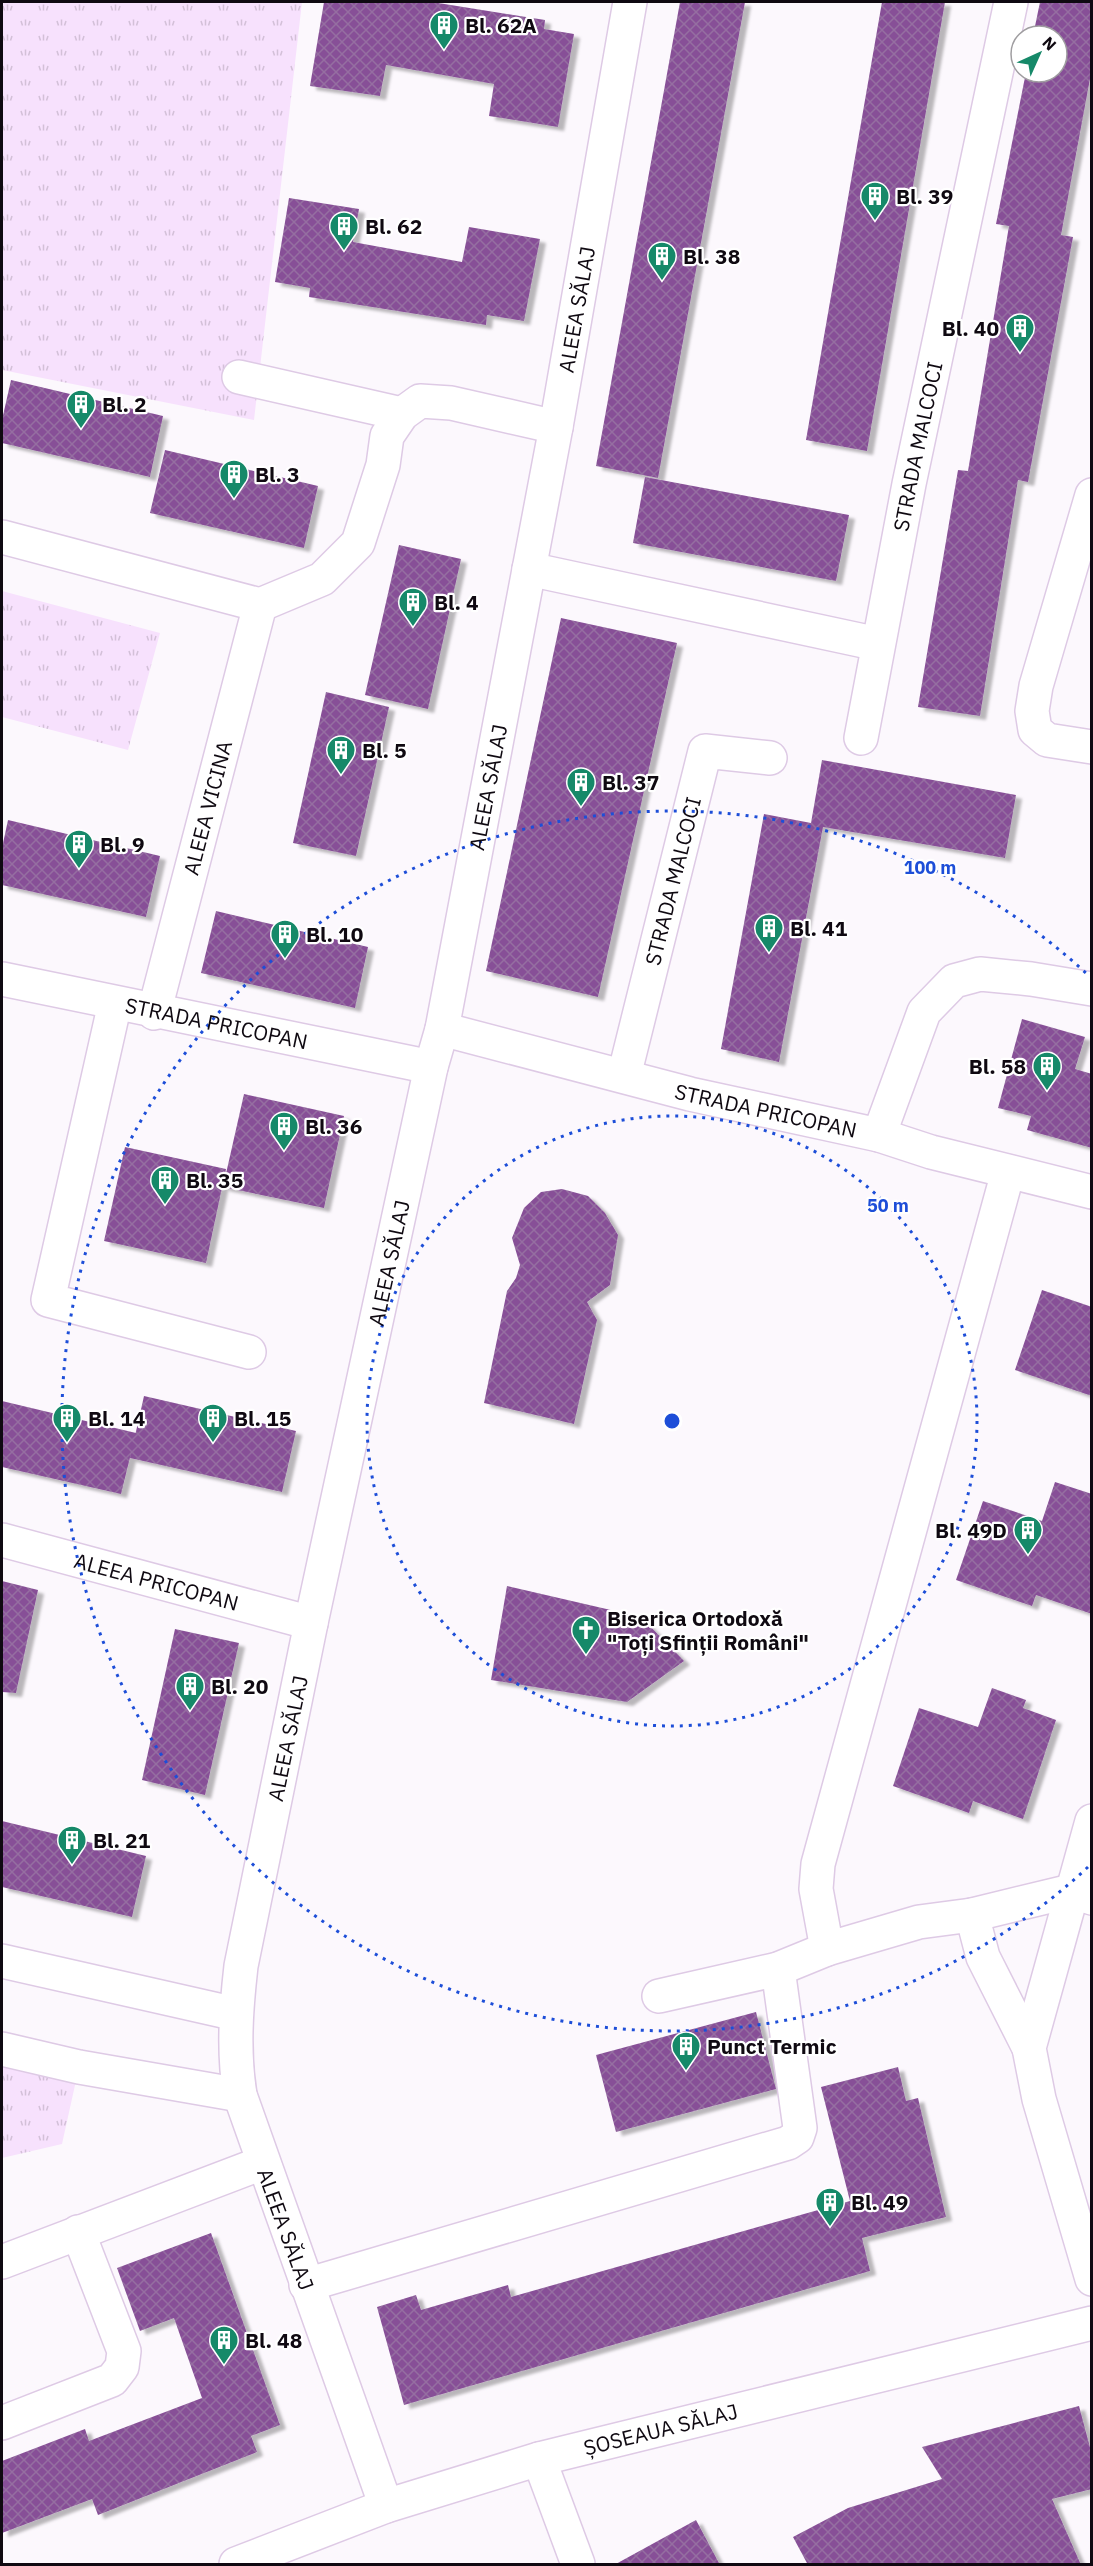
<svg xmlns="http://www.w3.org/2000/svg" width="1093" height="2566" viewBox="0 0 1093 2566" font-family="'IBM Plex Sans',sans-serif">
	<defs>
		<pattern id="grass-tufts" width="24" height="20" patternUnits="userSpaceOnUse" patternTransform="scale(1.5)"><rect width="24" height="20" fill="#f7e1fd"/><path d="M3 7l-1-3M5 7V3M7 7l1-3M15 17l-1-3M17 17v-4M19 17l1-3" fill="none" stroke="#d3c0d8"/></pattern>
		<pattern id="building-cross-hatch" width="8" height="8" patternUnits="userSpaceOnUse" patternTransform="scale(1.5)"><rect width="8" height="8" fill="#875097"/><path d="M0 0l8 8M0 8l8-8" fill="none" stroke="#956ea1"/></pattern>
		<filter id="shadow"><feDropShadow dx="6" dy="4" stdDeviation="1.5" flood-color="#0004"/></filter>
	</defs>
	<rect width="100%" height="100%" fill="#fcf8fd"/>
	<path fill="url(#grass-tufts)" d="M 2,2 L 302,2 L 254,420 L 2,370 Z
		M 2,591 L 160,633 L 128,750 L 2,717 Z
		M 2,2051 L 79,2067 L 62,2144 L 2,2158 Z"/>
	<path fill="url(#building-cross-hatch)" filter="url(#shadow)" d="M 324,2 L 432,2 L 545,20 L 544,29 L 574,34 L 558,127 L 489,116 L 494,84 L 386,65 L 380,96 L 310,86 Z
		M 680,2 L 745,2 L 658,478 L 596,466 Z
		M 882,2 L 945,2 L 867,451 L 806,440 Z
		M 1040,2 L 1092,2 L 1092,68 L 1061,235 L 1073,237 L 1028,482 L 1018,480 L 980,716 L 918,707 L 958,470 L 968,471 L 1009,226 L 996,224 L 1026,72 L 1057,72 L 1057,36 L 1033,36 Z
		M 289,198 L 359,209 L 353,242 L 462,262 L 469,227 L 540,239 L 524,321 L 487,315 L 486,325 L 309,297 L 310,288 L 275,282 Z
		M 11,380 L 163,416 L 150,477 L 2,443 L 2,420 Z
		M 165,450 L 318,486 L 304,548 L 150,513 Z
		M 645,477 L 849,515 L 836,581 L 633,543 Z
		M 399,545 L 461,559 L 428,709 L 365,695 Z
		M 561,618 L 677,643 L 598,997 L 486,971 Z
		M 326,692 L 389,707 L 356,856 L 293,843 Z
		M 822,760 L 1016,795 L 1005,858 L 823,827 L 779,1062 L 721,1049 L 764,814 L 811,823 Z
		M 8,820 L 160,856 L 146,917 L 2,885 L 2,848 Z
		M 216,911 L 368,947 L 355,1008 L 201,973 Z
		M 1022,1019 L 1085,1037 L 1075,1069 L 1092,1074 L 1092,1148 L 1027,1130 L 1031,1116 L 998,1108 Z
		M 244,1094 L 344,1116 L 324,1208 L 223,1187 Z
		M 125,1147 L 226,1169 L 206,1263 L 104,1241 Z
		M 562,1189 L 588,1196 L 605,1213 L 618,1235 L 610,1285 L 587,1302 L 597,1320 L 574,1424 L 484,1403 L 507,1291 L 516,1278 L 520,1265 L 512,1238 L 524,1208 L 541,1192 Z
		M 1042,1290 L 1092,1307 L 1092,1396 L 1015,1370 Z
		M 144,1396 L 296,1431 L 282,1492 L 130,1458 Z
		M 2,1401 L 136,1433 L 121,1494 L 2,1467 Z
		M 1055,1482 L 1092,1494 L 1092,1614 L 1036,1595 L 1032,1606 L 956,1580 L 983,1501 L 1042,1521 Z
		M 2,1581 L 38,1590 L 16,1693 L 2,1692 Z
		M 507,1586 L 641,1617 L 684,1661 L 627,1702 L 491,1680 Z
		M 175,1629 L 239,1643 L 205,1795 L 142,1780 Z
		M 992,1688 L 1026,1700 L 1023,1708 L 1056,1720 L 1023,1819 L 973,1801 L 969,1813 L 893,1786 L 919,1708 L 978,1727 Z
		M 2,1821 L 146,1856 L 132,1917 L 2,1887 Z
		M 756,2012 L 776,2089 L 616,2132 L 596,2055 Z
		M 898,2067 L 906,2101 L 918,2098 L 946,2217 L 862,2238 L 870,2271 L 404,2405 L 377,2307 L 416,2295 L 421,2310 L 508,2285 L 511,2297 L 850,2201 L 821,2087 Z
		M 211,2233 L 280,2425 L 251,2436 L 257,2452 L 98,2515 L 92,2499 L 2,2533 L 2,2461 L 85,2429 L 89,2441 L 202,2398 L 174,2318 L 140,2331 L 117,2268 Z
		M 1079,2406 L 1092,2455 L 1092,2489 L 1052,2499 L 1081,2565 L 808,2565 L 793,2537 L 848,2508 L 942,2479 L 922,2447 Z
		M 696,2520 L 720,2565 L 614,2565 Z"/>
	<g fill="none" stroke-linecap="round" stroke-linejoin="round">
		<g stroke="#decae5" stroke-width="36">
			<g id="minor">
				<path d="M 239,377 L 402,414"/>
				<path d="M 1092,495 L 1036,686 L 1032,711 L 1035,730 L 1047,740 L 1092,747"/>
				<path d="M 2,537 L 260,605 L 322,579 L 358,543 L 383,465 L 387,436 L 402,414 L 420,401 L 451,403 L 556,427"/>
				<path d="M 529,569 L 878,644"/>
				<path id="s1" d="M 861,738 L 909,484 L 1011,2"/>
				<path id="s2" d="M 2,979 L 431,1067"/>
				<path d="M 115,1003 L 48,1300 L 249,1352"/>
				<path id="s3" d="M 154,1013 L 260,605"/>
				<path id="s4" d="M 442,1029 L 690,1094 L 879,1135 L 931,1152 L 1092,1192"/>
				<path id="s5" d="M 624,1076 L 705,751 L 770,758"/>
				<path d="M 879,1135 L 924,1012 L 954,981 L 980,974 L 1031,979 L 1092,989"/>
				<path d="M 1008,1172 L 818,1864 L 816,1889 L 827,1949 L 919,1922 L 972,1915 L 1071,1891 L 1092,1898"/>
				<path id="s6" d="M 2,1540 L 311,1623"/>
				<path d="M 1092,1821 L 1029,2048 L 1039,2099 L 1092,2279"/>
				<path d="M 972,1915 L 983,1957 L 1029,2048"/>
				<path d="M 2,1961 L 236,2014"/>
				<path d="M 659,1996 L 778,1969 L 827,1949"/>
				<path d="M 2,2049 L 79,2067 L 240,2095"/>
				<path d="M 2,2262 L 262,2163"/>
				<path d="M 306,2285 L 788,2143 L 797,2137 L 800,2128 L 778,1969"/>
				<path d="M 2,2423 L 112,2380 L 122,2367 L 124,2351 L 78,2232"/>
				<path d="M 539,2459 L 578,2564"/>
				<path id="s7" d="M 386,2506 L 240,2095 C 233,2051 236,2010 241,1966 L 311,1623 L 431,1067 L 442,1029 L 556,427 L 630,2"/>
				<path id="s8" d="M 236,2564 L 386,2506 L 539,2459 L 1092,2323"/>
			</g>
		</g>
		<use href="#minor" stroke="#fff" stroke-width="33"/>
	</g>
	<g fill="none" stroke="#1d4ed8" stroke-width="3" stroke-dasharray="3 6">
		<circle cx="672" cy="1421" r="305"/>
		<path d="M1088 1867A610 610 0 1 1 1088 975"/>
	</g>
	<defs>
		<g id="building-pin" transform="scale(1.5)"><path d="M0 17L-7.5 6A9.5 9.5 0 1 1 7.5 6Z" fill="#168969" stroke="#fff"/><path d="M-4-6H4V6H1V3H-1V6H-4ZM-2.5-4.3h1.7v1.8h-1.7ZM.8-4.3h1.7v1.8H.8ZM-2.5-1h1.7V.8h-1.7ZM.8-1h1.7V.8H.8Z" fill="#fff"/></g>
		<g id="church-pin" transform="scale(1.5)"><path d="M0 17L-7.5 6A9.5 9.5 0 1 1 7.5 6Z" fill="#168969" stroke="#fff"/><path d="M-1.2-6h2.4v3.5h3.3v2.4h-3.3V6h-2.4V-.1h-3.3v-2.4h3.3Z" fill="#fff"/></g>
	</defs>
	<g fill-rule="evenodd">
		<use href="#building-pin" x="444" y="25"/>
		<use href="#building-pin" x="875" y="196"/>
		<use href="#building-pin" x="344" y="226"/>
		<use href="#building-pin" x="662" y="256"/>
		<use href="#building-pin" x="1020" y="328"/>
		<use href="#building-pin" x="81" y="404"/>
		<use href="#building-pin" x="234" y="474"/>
		<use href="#building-pin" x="413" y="602"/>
		<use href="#building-pin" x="341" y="750"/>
		<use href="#building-pin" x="581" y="782"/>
		<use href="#building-pin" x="79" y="844"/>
		<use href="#building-pin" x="769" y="928"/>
		<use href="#building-pin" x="285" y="934"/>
		<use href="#building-pin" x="1047" y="1066"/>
		<use href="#building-pin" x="284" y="1126"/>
		<use href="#building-pin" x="165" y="1180"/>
		<use href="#building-pin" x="67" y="1418"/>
		<use href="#building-pin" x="213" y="1418"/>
		<use href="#building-pin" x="1028" y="1530"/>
		<use href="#church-pin" x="586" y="1630"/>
		<use href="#building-pin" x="190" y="1686"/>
		<use href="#building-pin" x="72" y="1840"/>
		<use href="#building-pin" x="686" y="2046"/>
		<use href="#building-pin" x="830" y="2202"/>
		<use href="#building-pin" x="224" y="2340"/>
	</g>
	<g text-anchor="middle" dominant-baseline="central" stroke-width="4.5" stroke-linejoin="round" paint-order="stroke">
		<g font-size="21" font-weight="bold" fill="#0f0911" stroke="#fff" text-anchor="start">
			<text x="465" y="25">Bl. 62A</text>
			<text x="896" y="196">Bl. 39</text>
			<text x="365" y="226">Bl. 62</text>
			<text x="683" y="256">Bl. 38</text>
			<text x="999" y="328" text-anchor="end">Bl. 40</text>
			<text x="102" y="404">Bl. 2</text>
			<text x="255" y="474">Bl. 3</text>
			<text x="434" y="602">Bl. 4</text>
			<text x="362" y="750">Bl. 5</text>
			<text x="602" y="782">Bl. 37</text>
			<text x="100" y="844">Bl. 9</text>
			<text x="790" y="928">Bl. 41</text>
			<text x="306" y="934">Bl. 10</text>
			<text x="1026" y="1066" text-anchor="end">Bl. 58</text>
			<text x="305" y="1126">Bl. 36</text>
			<text x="186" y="1180">Bl. 35</text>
			<text x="88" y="1418">Bl. 14</text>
			<text x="234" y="1418">Bl. 15</text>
			<text x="1007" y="1530" text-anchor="end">Bl. 49D</text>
			<text x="607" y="1618">Biserica Ortodoxă<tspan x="607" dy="24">"Toți Sfinții Români"</tspan></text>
			<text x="211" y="1686">Bl. 20</text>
			<text x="93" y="1840">Bl. 21</text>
			<text x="707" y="2046">Punct Termic</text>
			<text x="851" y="2202">Bl. 49</text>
			<text x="245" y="2340">Bl. 48</text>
		</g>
		<g font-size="21" fill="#0f0911" stroke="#fff">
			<text stroke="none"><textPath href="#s7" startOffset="2256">ALEEA SĂLAJ</textPath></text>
			<text stroke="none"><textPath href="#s1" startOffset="297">STRADA MALCOCI</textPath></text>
			<text stroke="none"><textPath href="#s7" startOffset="1770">ALEEA SĂLAJ</textPath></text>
			<text stroke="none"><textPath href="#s3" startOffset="212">ALEEA VICINA</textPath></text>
			<text stroke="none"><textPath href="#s5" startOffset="201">STRADA MALCOCI</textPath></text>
			<text stroke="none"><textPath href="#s2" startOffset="219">STRADA PRICOPAN</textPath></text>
			<text stroke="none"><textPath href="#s4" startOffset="334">STRADA PRICOPAN</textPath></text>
			<text stroke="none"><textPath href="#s7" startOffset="1284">ALEEA SĂLAJ</textPath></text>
			<text stroke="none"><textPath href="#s6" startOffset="160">ALEEA PRICOPAN</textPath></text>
			<text stroke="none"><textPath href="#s7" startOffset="798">ALEEA SĂLAJ</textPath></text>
			<text transform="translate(286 2229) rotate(70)">ALEEA SĂLAJ</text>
			<text stroke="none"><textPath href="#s8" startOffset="446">ȘOSEAUA SĂLAJ</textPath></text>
		</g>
	</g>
	<circle cx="672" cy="1421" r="9" fill="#1d4ed8" stroke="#fff" stroke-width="3"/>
	<g font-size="18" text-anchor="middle" font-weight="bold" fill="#1d4ed8" stroke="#fff" stroke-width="4.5" stroke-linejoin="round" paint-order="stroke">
		<text x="930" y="874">100 m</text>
		<text x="888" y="1212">50 m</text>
	</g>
	<rect width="1093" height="2566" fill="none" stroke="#0f0911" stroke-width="6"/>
	<g transform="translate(1039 54) rotate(45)"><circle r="28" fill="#ffffff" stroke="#9f9da0" stroke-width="1.5"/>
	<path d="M0-4.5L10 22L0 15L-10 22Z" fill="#168969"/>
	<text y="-9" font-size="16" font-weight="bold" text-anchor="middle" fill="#0f0911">N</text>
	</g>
</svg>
